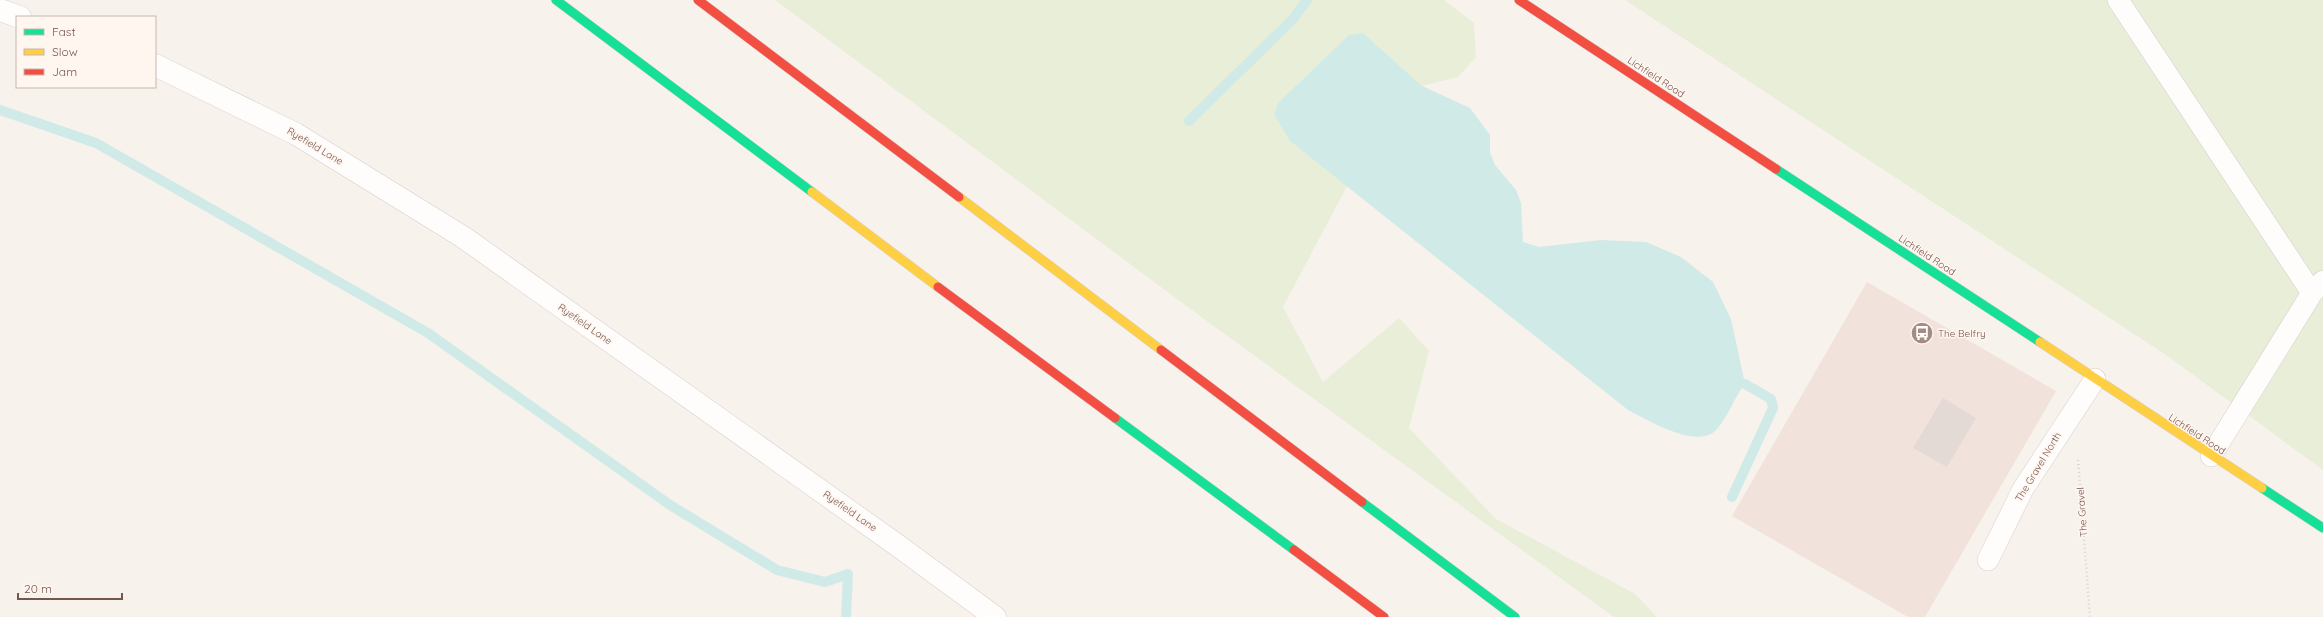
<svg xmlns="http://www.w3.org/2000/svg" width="2323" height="617" viewBox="0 0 2323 617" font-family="Quicksand,sans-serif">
	<rect width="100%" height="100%" fill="#f8f2ed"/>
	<path fill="#f1e3db" d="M 1867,282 L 2056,391 L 1925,617 L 1908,617 L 1732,516 Z"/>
	<path fill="#e8eed8" d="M 775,0 L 1444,0 L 1474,23 L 1476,57 L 1458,77 L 1422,86 L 1363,33 L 1349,35 L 1279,102 L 1290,141 L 1347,186 L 1283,307 L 1323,382 L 1399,318 L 1429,351 L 1409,428 L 1496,519 L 1635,594 L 1657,617 L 1614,617 L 1200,316 Z
		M 1625,0 L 2323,0 L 2323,470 L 2166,355 Z"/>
	<path fill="#cfeae7" d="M 1363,33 L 1422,86 L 1470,108 L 1490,135 L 1490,153 L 1495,165 L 1516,190 L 1521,203 L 1523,242 L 1539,247 L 1601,240 L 1646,242 L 1681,257 L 1713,282 L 1731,319 L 1745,384 C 1734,397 1729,416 1717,429 C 1698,451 1648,420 1628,410 L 1290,141 L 1274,114 L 1279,102 L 1349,35 Z"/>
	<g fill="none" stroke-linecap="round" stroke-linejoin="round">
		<path stroke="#cfeae7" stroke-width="10" d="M 0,110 L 96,143 L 428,333 L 670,505 L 777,570 L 825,582 L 848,574 L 846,617
			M 1189,121 L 1293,19 L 1307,0
			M 1732,497 L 1773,408 L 1771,399 L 1745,384"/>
	</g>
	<path fill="#e4dad5" d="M 1943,398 L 1976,418 L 1947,467 L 1913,448 Z"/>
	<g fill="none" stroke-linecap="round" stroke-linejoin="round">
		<g stroke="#d6cdca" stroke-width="22">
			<path id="lane" d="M 2118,0 L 2312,293
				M 2211,456 L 2312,293 L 2323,281
				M 1988,560 L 2023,489 L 2095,379"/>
		</g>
		<g stroke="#d6cdca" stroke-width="23">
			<path id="street" d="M 0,10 L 20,17
				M 155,65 L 296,134 L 463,237 L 897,545 L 995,617"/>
		</g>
		<g stroke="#d9cecb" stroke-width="10">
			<path id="fast" d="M 556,0 L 812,192
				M 1776,169 L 2040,342
				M 1115,418 L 1294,550
				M 2262,488 L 2323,528
				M 1362,502 L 1515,617"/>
		</g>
		<g stroke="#d9cecb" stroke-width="10">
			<path id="slow" d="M 812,192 L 938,287
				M 959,197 L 1161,350
				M 2040,342 L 2262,488"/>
		</g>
		<g stroke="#d9cecb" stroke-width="10">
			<path id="jam" d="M 698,0 L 959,197
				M 1519,0 L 1776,169
				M 938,287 L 1115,418
				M 1161,350 L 1362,502
				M 1294,550 L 1384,617"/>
		</g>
		<path stroke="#dad1d0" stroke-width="2.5" stroke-dasharray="1 3" stroke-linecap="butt" d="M 2078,460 L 2090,617"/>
		<use href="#lane" stroke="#fefdfc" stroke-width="21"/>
		<use href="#street" stroke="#fefdfc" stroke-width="22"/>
		<use href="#fast" stroke="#16e098" stroke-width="9"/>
		<use href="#slow" stroke="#ffcf43" stroke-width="9"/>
		<use href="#jam" stroke="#f24e42" stroke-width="9"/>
	</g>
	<defs>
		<g id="bus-disc" transform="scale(1.15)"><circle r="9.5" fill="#a48c85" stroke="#fff6f0"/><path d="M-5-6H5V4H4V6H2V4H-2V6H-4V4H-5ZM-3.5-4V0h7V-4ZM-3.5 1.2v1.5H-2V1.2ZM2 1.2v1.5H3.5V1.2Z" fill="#fff"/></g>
	</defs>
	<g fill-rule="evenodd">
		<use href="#bus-disc" x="1922" y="333"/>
	</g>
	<g text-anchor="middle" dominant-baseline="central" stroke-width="3" stroke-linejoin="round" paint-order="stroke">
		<g font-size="10" fill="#76554d" stroke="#fff6f0">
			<text transform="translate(1656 77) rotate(33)">Lichfield Road</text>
			<text transform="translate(315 146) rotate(31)">Ryefield Lane</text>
			<text transform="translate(1927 255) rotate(33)">Lichfield Road</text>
			<text transform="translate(585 324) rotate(35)">Ryefield Lane</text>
			<text transform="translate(2197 434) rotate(33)">Lichfield Road</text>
			<text transform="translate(2038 467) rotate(-59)">The Gravel North</text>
			<text transform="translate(850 511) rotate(35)">Ryefield Lane</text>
			<text transform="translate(2082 512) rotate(-94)">The Gravel</text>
		</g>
		<g font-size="10" fill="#76554d" stroke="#fff6f0" text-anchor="start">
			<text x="1938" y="333">The Belfry</text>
		</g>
	</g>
	<rect x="16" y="16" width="140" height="72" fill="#fff6f0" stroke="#c8b6af"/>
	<rect x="24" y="29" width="20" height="6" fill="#16e098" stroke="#c8b6af"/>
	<text x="52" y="36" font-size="12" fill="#76554d">Fast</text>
	<rect x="24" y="49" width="20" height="6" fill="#ffcf43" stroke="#c8b6af"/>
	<text x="52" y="56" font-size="12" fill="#76554d">Slow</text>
	<rect x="24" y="69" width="20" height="6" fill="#f24e42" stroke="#c8b6af"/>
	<text x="52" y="76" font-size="12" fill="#76554d">Jam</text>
	<path d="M18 593v6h104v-6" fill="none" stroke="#76554d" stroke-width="2"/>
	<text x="24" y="593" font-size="12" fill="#76554d" stroke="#fff6f0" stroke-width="3" paint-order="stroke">20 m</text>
</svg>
